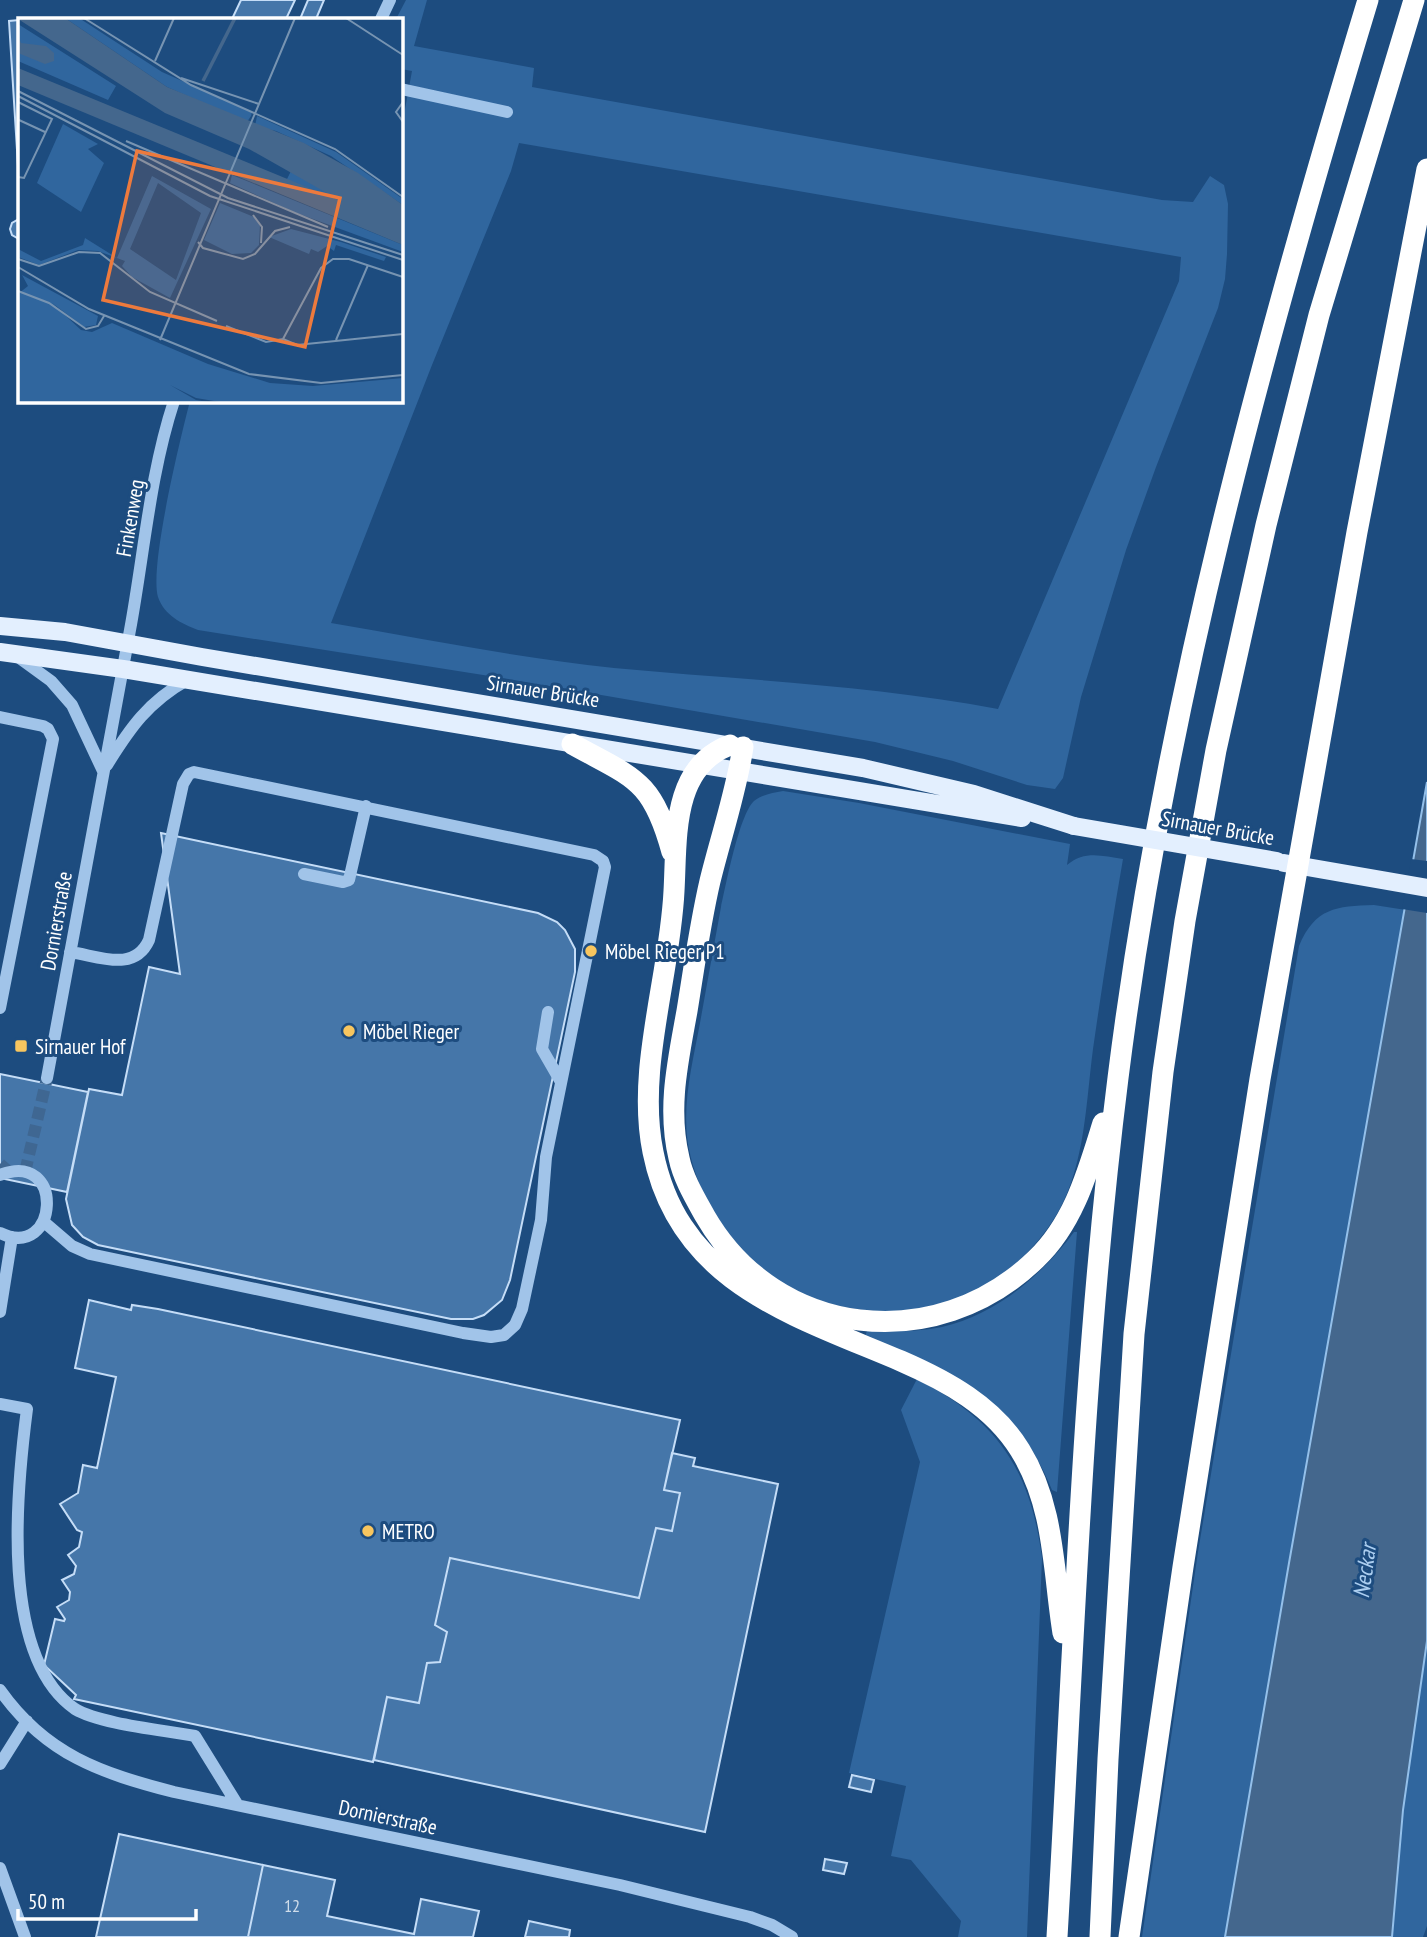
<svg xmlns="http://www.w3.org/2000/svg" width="1427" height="1937" viewBox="0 0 1427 1937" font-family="'PT Sans Narrow',sans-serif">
	<rect width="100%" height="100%" fill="#1d4c7f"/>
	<path fill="#30669e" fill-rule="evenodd" d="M 406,0 L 427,0 L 414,46 L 534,68 L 532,87 L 1162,200 L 1193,202 L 1210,176 L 1224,185 L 1228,204 L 1227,254 L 1225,279 L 1218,308 L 1156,467 L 1126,550 L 1081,697 L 1063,778 L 1055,789 L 1027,785 L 953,761 L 875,742 L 514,680 L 198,630 C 182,624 164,615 158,597 C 149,566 181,436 190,401 L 401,401 L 401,120 L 403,120 L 412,71 L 401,69 L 401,19 L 396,19 ZM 519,143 L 1181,257 L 1179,281 L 998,709 C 872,685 742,680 614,668 C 519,658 425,639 331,623 L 432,365 L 511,171 Z
		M 783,791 L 859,803 L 1070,844 L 1067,865 C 1085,850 1102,856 1123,859 C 1112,922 1102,986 1093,1049 C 1086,1102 1085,1164 1058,1212 C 996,1320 854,1342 758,1267 C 725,1242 701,1197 691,1158 C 679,1114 692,1066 700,1023 C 707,984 714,945 721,907 C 726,885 739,815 754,801 C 763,794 773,793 783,791 Z
		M 1374,905 L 1406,910 L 1289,1563 L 1225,1937 L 1142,1937 L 1198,1552 L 1299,946 C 1315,908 1336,906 1374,905 Z
		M 1074,1232 L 1077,1232 L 1057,1492 L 1052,1490 C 1014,1397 953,1371 865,1336 L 867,1331 C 892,1331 917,1332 942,1327 C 996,1315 1042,1275 1074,1232 Z
		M 917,1379 C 998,1421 1030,1469 1042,1558 L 1027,1937 L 958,1937 L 961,1921 L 911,1860 L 891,1856 L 906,1786 L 849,1773 L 920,1462 L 901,1410 Z
		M 1427,1641 L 1427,1926 L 1423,1937 L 1392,1937 L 1403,1810 Z"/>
	<path fill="#44678d" stroke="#94c0ea" stroke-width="2" d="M 1427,782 L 1427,1641 L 1403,1810 L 1392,1937 L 1225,1937 L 1289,1563 Z"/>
	<path fill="#1d4c7f" d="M 1411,859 L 1427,861 L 1427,913 L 1402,909 Z"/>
	<path fill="#4576a9" stroke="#c5ddf7" stroke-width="2" d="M 241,0 L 295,0 L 286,19 L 232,19 Z
		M 308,0 L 324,0 L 316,19 L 300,19 Z
		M 19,20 L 19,182 L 9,21 Z
		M 19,219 L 19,239 L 12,235 L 10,229 L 12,223 Z
		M 161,833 L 538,913 L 557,922 L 565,930 L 575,949 L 575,972 L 510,1280 L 502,1300 L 484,1315 L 473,1319 L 451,1319 L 98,1245 L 83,1237 L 72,1225 L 66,1199 L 89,1089 L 122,1095 L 149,967 L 180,974 Z
		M 0,1074 L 88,1092 L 67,1192 L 0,1178 Z
		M 89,1300 L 131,1310 L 132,1305 L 158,1309 L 680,1420 L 664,1490 L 680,1493 L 672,1531 L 656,1528 L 639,1598 L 450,1558 L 435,1625 L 447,1632 L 440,1662 L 427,1663 L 419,1703 L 387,1697 L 373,1762 L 74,1699 L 76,1695 L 44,1665 L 55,1619 L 64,1621 L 65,1619 L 57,1607 L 69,1600 L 70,1592 L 62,1580 L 74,1574 L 76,1566 L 68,1555 L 79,1547 L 82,1532 L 77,1530 L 60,1504 L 78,1493 L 83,1465 L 97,1468 L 116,1377 L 75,1368 Z
		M 672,1453 L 695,1458 L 693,1466 L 778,1484 L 705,1832 L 374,1760 L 387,1697 L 419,1703 L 427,1663 L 440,1662 L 447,1632 L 435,1625 L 450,1558 L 639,1598 L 656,1528 L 672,1531 L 680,1493 L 664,1490 Z
		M 852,1775 L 874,1780 L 871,1792 L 849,1787 Z
		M 119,1834 L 263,1865 L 248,1937 L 96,1937 Z
		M 825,1859 L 847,1863 L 844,1874 L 823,1870 Z
		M 263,1865 L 335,1880 L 327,1916 L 414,1934 L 421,1899 L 479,1911 L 473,1937 L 248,1937 Z
		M 529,1921 L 570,1930 L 569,1937 L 525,1937 Z"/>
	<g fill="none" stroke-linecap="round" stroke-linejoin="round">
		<path stroke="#3f6792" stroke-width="12" stroke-dasharray="12 6" stroke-linecap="butt" d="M 0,1164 L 9,1172
			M 25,1172 L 47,1078"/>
		<path stroke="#a1c4e9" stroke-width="12" d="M 381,19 L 390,0
			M 401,89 L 507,112
			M 18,657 L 51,681 L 72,705 L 103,771
			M 0,717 L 43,726 L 48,729 L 53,739 L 0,1008
			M 107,765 C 130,728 148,702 187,680
			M 304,874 L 343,882 L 349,880 L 366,806
			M 548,1012 L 542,1049 L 561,1082
			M 47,1078 C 74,928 103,779 130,630 C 144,554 150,474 174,401
			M 0,1175 C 66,1149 59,1262 0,1233
			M 44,1222 L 72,1246 L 90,1254 L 463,1333 L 491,1337 L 504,1335 L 515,1325 L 522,1309 L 541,1220 L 546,1157 L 605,867 L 603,861 L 594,855 L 194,772 L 189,774 L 183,784 L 149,940 C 134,973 99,956 70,952
			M 0,1312 L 12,1237
			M 0,1404 L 27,1409 C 16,1494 0,1657 75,1709 C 100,1724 164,1730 195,1736 L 237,1804
			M 0,1690 C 46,1755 101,1773 174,1792 L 620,1885 L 750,1917 L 772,1925 L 792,1937
			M 0,1764 L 27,1721
			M 0,1868 L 25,1937"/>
		<path stroke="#e3effe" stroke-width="18" d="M 0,626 L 65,632 L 202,657 L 863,768 L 974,794 L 1074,826
			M 0,652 L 123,669 L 1022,818
			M 1284,863 L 1427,888"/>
		<path stroke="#fff" stroke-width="21" d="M 572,744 C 633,778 652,778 672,852
			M 730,745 C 671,767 677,838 674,891 C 670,976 636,1069 653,1152 C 679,1283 793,1315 901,1361 C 947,1381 993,1406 1020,1450 C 1055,1506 1053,1571 1063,1633
			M 743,747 C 736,793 721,836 710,881 C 700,924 694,968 687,1011 C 678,1061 667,1108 679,1158 C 683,1178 695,1198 705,1216 C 776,1339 936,1356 1036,1259 C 1074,1223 1088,1171 1103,1123
			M 1057,1937 C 1074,1650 1082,1364 1118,1078 C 1164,711 1261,353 1368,0
			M 1100,1937 L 1108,1759 L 1134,1334 L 1163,1072 L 1185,921 L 1216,750 L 1266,525 L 1319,315 L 1414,0
			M 1129,1937 L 1183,1567 L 1260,1079 L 1357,532 L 1427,169"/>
		<path stroke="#e3effe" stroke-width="18" d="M 1074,826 L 1277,861"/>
	</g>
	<g fill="#f8c65f" stroke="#1d4c7f" stroke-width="2.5">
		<circle cx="591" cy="951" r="7"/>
		<circle cx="349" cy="1031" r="7"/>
		<rect x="14" y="1039" width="14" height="14" rx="3.5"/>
		<circle cx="368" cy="1531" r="7"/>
	</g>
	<g text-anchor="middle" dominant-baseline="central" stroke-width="6" stroke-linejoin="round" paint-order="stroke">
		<g font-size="18" fill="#d0ddea">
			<text x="292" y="1905">12</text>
		</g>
		<g font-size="21" fill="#fff" stroke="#1d4c7f">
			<text transform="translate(130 518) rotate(-80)">Finkenweg</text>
			<text transform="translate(543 691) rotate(9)">Sirnauer Brücke</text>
			<text transform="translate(1218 828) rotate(10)">Sirnauer Brücke</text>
			<text transform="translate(56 921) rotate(-80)">Dornierstraße</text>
			<text transform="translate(388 1817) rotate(12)">Dornierstraße</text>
		</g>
		<g font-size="21" fill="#fff" stroke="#1d4c7f" text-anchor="start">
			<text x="605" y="951">Möbel Rieger P1</text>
			<text x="363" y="1031">Möbel Rieger</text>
			<text x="35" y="1046">Sirnauer Hof</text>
			<text x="382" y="1531">METRO</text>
		</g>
		<g font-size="23" font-style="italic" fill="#accef0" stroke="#1d4c7f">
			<text transform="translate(1364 1571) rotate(-82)">Neckar</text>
		</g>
	</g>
	<g transform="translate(18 18)">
		<rect width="385" height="385" fill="#1d4c7f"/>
		<path d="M 47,0 L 61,0 L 144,54 L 234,94 L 233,98 L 229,104 L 149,69 ZM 0,6 L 98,68 L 90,82 L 0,43 ZM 239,98 L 318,134 L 385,181 L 385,187 L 313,138 L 258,113 L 237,108 ZM 45,106 L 80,126 L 70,131 L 86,145 L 63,194 L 19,165 ZM 273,153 L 315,176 L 324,183 L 268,163 ZM 214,157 L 385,227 L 385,234 L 276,194 L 212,165 ZM 134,158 L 193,191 L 152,280 L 114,259 L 104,248 L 107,243 L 80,233 L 60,232 L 21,247 L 0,239 L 0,231 L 23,243 L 65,227 L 67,220 L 99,240 ZM 140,165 L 183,195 L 158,262 L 112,231 ZM 202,185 L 236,199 L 242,207 L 241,227 L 233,235 L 214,236 L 186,222 ZM 273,211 L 323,224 L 368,239 L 366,243 L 318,227 L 316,233 L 309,228 L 300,234 L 293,231 L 291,236 L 251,219 ZM 4,257 L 80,298 L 78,307 L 66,309 L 34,285 L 63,312 L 74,314 L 94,305 L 190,346 L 252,365 L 295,368 L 385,360 L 385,385 L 202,384 L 178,380 L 152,367 L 178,382 L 196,385 L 0,385 L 0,276 L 10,268 Z" fill="#30669e" fill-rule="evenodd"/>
		<path d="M 47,0 L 149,69 L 286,125 L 340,155 L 385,187 L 385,227 L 0,67 L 0,50 L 323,183 L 231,131 L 147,95 L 0,1 ZM 0,18 L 3,25 L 28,28 L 36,35 L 36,43 L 27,46 L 0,35 Z" fill="#44678d"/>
		<path fill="none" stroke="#44678d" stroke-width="3.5" d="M 185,63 L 217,0"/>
		<path fill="none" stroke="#7794b2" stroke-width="2" d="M 66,0 L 173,67 L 317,131 L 385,179M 328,0 L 385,37M 137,43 L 156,0M 163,60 L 241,86M 0,73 L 210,180 L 385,237M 0,78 L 192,178 L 385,242M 0,84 L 34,101 L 6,160 L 0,159M 385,84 L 378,94 L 385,104M 1,102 L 27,114M 108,123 L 310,209M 235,197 L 244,209 L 243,225M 180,224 L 185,230 L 225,241 L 237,236 L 257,213 L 272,209M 0,241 L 21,248 L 61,234 L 82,235 L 132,274 L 199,303M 0,249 L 71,291 L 231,356 L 303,365 L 385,357M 0,273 L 31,285 L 68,311 L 80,308 L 86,298M 208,308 L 248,324 L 265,321 L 303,250 L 315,241 L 331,241 L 385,259M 265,321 L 279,327 L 385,316M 142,322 L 277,0M 318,322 L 350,247"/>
		<path fill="#ed7a3d" fill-opacity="0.15" stroke="#ed7a3d" stroke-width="3.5" d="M 119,133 L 322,180 L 287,329 L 85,282 Z"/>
		<rect width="385" height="385" fill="none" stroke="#fff" stroke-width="3.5"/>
	</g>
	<path d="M18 1909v10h178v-10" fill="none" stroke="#ffffff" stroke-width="3.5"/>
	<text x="28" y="1909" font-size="21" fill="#ffffff" stroke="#1d4c7f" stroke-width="5" paint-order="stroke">50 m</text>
</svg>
